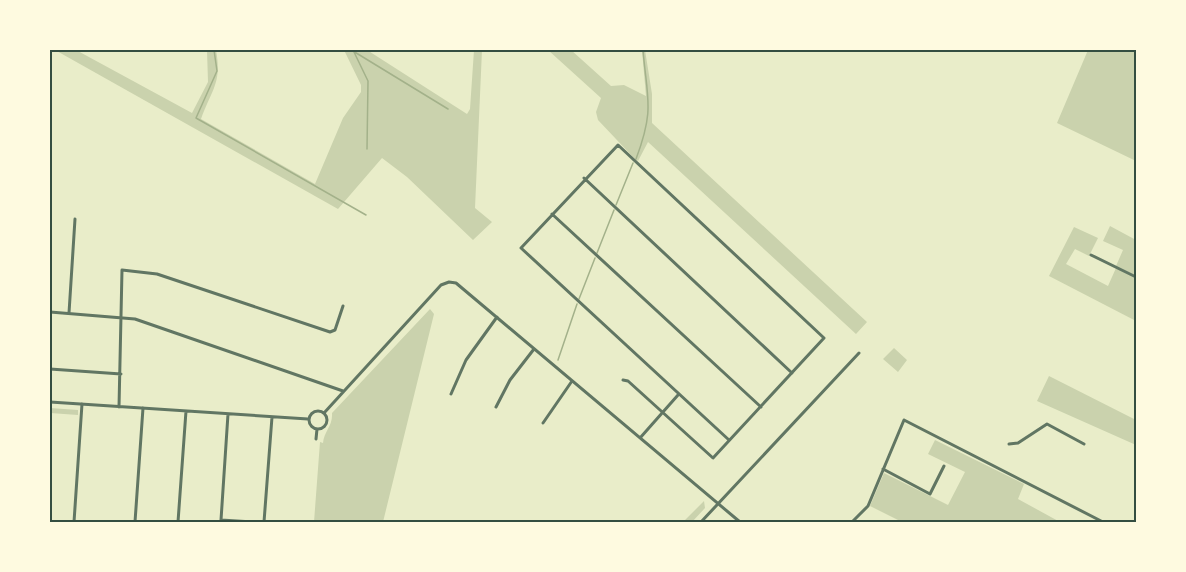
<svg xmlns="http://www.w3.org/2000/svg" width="1186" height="572" viewBox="0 0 1186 572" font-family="Roboto,sans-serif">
	<rect width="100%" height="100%" fill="#e9edc9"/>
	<path fill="#cad2ad" d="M 55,50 L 76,50 L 192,113 L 208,82 L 207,50 L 216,50 C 222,83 212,89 201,119 L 315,184 L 343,118 L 361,92 L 361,85 L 344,50 L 367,50 L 467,114 L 470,109 L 474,50 L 482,50 L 475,208 L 492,222 L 473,240 L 407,177 L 382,158 L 338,209 Z
		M 548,50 L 571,50 L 611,86 L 624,85 L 646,96 L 642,50 L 645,50 L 652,94 L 652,123 L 867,322 L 856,334 L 648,142 L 638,161 L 633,157 L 598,120 L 596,112 L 601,98 Z
		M 1088,50 L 1133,50 L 1136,52 L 1136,161 L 1057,123 Z
		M 1110,226 L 1136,240 L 1136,276 L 1116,266 L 1123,250 L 1103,241 Z
		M 1074,227 L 1098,238 L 1089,256 L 1075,249 L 1066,264 L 1108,286 L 1116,268 L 1136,278 L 1134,297 L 1136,298 L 1136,321 L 1049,276 Z
		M 430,309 L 434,314 L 383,522 L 314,522 L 320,442 L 323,443 C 324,431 333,426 332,413 Z
		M 894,348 L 907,360 L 898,372 L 883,359 Z
		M 1049,376 L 1136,420 L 1136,445 L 1037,401 Z
		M 50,408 L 78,410 L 78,415 L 50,413 Z
		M 935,440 L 1024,484 L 1018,499 L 1060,522 L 902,522 L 870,506 L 884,473 L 948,505 L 965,472 L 928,454 Z
		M 704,501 L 705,508 L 692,522 L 683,522 Z"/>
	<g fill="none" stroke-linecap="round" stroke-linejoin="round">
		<path stroke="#a3b18a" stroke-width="1.5" d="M 214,50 L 217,71 L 196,118 L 366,215
			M 353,50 L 368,81 L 367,149
			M 353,51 L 448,109
			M 636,159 C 655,109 647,99 643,50
			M 616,205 L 633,163
			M 597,253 L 614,210
			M 579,299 L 595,258
			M 558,360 L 577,304"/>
		<path stroke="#617663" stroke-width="3" d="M 584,178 L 792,373
			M 552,214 L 761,407
			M 1091,255 L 1136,277
			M 50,312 L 135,319 L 343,391
			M 69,313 L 75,219
			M 50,369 L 121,374
			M 623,380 L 628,381 L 713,458 L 824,338 L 618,145 L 521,248 L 729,440
			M 451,394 L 466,360 L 497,317
			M 50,402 L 308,419
			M 119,407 L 122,270 L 157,274 L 330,332 L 335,330 L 343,306
			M 496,407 L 510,380 L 534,349
			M309 420a9 9 0 1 1 18 0a9 9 0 1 1-18 0Z
			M 324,413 L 441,285 L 449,282 L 456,283 L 740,522
			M 228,414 L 221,520 L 253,522
			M 543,423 L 572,381
			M 640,438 L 678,395
			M 316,439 L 317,429
			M 1009,444 L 1018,443 L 1047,424 L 1084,444
			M 883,469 L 930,494 L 944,466
			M 74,522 L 82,404
			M 135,522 L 143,408
			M 178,522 L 186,411
			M 264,522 L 272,417
			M 701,522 L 859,353
			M 852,522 L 868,506 L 904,420 L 1103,522"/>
	</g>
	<rect width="1186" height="572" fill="none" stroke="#fefae0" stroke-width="102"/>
	<rect x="51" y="51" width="1084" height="470" fill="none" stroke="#344e41" stroke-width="2"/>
</svg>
